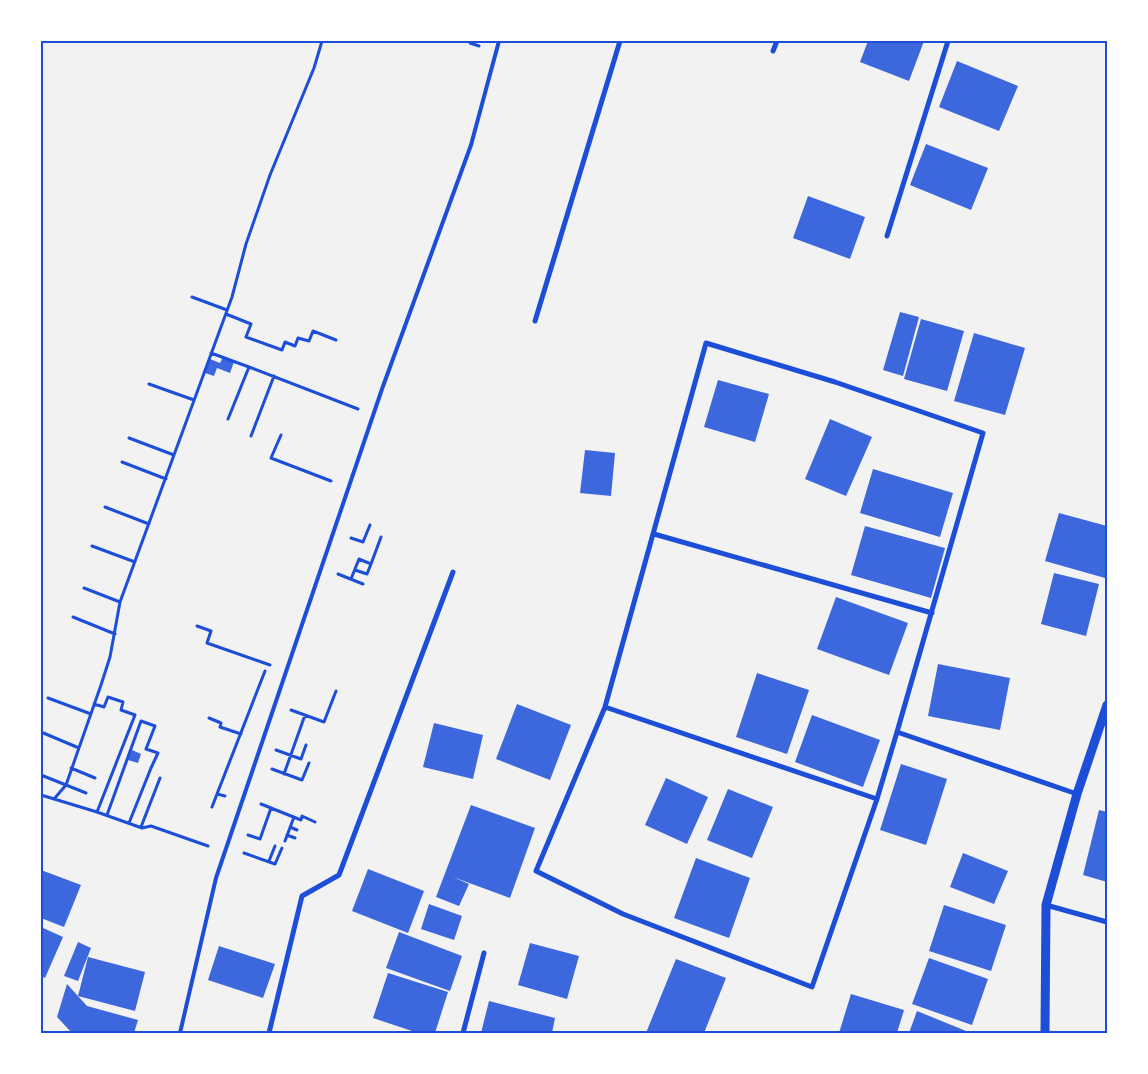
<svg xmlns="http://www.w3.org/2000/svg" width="1148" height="1074" viewBox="0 0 1148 1074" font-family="Cabin,sans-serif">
	<rect width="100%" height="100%" fill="#f2f2f2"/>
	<path fill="#3d67dc" d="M 868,41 L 924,41 L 909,81 L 860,62 Z
		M 957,61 L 1018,86 L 999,131 L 939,107 Z
		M 926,144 L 988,168 L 971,210 L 910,185 Z
		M 808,196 L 865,217 L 850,259 L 793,238 Z
		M 900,312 L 919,317 L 903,376 L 883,370 Z
		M 921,319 L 964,331 L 947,391 L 904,379 Z
		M 974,333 L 1025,348 L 1005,415 L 954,401 Z
		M 223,357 L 234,362 L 230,373 L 217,368 L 214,376 L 205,373 L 210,359 L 220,363 Z
		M 718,380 L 769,394 L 755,442 L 704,427 Z
		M 830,419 L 872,437 L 846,496 L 805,479 Z
		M 585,450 L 615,453 L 611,496 L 580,493 Z
		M 873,469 L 953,493 L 940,537 L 860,513 Z
		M 1059,513 L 1107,526 L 1107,572 L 1105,578 L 1045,561 Z
		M 865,526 L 945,548 L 931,598 L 851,575 Z
		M 1054,573 L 1099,584 L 1086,636 L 1041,624 Z
		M 836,597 L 908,623 L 889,675 L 817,649 Z
		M 938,664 L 1010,678 L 1000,730 L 928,716 Z
		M 757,673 L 809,690 L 787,754 L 736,737 Z
		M 517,704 L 571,725 L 550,780 L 496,759 Z
		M 812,715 L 880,740 L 863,787 L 795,762 Z
		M 434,723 L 483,735 L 473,779 L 423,767 Z
		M 132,750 L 141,754 L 138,763 L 128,760 Z
		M 901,764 L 947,779 L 926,845 L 880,830 Z
		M 666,778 L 708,797 L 687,844 L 645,825 Z
		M 728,789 L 773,807 L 752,858 L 707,840 Z
		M 471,805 L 535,828 L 510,898 L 453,877 L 469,884 L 459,906 L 436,897 Z
		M 1099,810 L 1107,812 L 1107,882 L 1083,875 Z
		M 963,853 L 1008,871 L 994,904 L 950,887 Z
		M 696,858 L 750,878 L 729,938 L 674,918 Z
		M 368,869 L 424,891 L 408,933 L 352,911 Z
		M 41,870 L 81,885 L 64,927 L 41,918 Z
		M 429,904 L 462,916 L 454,940 L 421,929 Z
		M 944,905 L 1006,925 L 991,971 L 929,951 Z
		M 41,927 L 63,937 L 45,978 L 41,976 Z
		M 399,932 L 462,956 L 450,991 L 386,968 Z
		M 78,942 L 91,948 L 78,981 L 64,976 Z
		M 530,943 L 579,956 L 567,999 L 518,985 Z
		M 219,946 L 275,964 L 263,998 L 208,980 Z
		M 88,957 L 145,972 L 135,1011 L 78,996 Z
		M 929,958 L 988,979 L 972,1025 L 912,1004 Z
		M 676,959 L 726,978 L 704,1033 L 646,1033 Z
		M 388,973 L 448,992 L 435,1033 L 418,1033 L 373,1018 Z
		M 67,984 L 87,1006 L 138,1020 L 134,1033 L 72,1033 L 57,1017 Z
		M 851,994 L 904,1010 L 897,1033 L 839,1033 Z
		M 489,1001 L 555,1018 L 552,1033 L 481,1033 Z
		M 917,1011 L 971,1033 L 909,1033 Z"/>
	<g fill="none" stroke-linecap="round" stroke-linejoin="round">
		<path stroke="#1d4ed8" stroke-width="3" d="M 470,43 L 479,46
			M 192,297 L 227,310
			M 226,314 L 251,324 L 246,337 L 282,350 L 285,342 L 295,346 L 298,338 L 309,341 L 313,331 L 336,340
			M 211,353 L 249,367 L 228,419
			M 249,367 L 358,409
			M 149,384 L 194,400
			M 281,435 L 271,458 L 331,481
			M 251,436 L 274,376
			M 129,438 L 174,455
			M 122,462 L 166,479
			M 105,507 L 149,524
			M 351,538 L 363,542 L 370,525
			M 92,546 L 135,562
			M 355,570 L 367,574 L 371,564
			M 338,574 L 363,584
			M 351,579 L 359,559 L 371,564 L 381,537
			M 84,588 L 120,602
			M 73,617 L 115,634
			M 197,626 L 211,631 L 207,643 L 270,665
			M 48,698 L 91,714
			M 94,704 L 104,707 L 108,697 L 123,702 L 121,710 L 135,715 L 97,812
			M 291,710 L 324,722 L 336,691
			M 209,718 L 221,723 L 220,727 L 241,734
			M 41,732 L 79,748
			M 276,750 L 301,759 L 306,745
			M 71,768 L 95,778
			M 272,769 L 302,780 L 309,763
			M 284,774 L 305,715
			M 41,775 L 86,793
			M 217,794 L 265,671
			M 41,795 L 97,812 L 142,828 L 151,826 L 208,846
			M 54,799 L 66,785 L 101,685 L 110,657 L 120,602 L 232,297 L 246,244 L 270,175 L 314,68 L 322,41
			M 261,804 L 301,820 L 302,816 L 315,822
			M 212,807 L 217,794 L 225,796
			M 107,815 L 141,721 L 155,726 L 146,749 L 158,753 L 151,768 L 129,823
			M 141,827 L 160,778
			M 290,827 L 297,830
			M 248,835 L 260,839 L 271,808
			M 287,835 L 295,838
			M 285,841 L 294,817
			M 244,853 L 275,864 L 282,848
			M 269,861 L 275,846"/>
		<path stroke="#1d4ed8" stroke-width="4" d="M 180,1033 L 216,878 L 382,389 L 471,145 L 499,41"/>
		<path stroke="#1d4ed8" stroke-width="5" d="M 773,51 L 777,41
			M 887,236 L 948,41
			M 535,321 L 620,41
			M 706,343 L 835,382 L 983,433 L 897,732 L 877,799 L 812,987 L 623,914 L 536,871 L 605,707 Z
			M 654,534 L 932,613
			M 605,707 L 877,799
			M 897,732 L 1077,794
			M 1046,905 L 1107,922
			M 269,1033 L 302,896 L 339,875 L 453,572
			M 463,1033 L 484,953"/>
		<path stroke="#1d4ed8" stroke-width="9" d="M 1045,1033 L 1046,905 L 1077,794 L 1107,705"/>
	</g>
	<rect width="1148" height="1074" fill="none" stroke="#ffffff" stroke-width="85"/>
	<rect x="42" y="42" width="1064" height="990" fill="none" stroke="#1d4ed8" stroke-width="2"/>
</svg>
